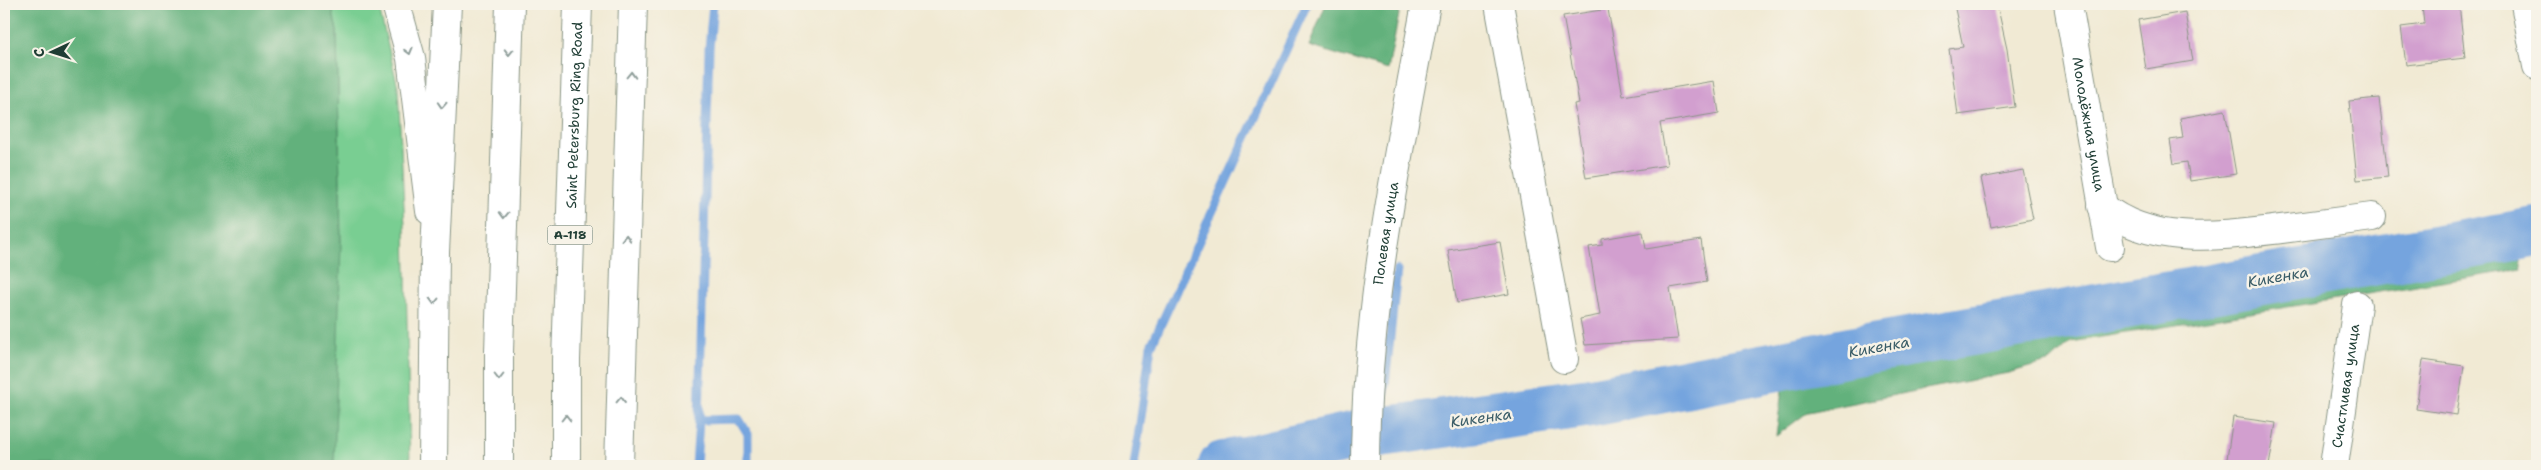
<svg xmlns="http://www.w3.org/2000/svg" width="2541" height="470" viewBox="0 0 2541 470" font-family="'Shantell Sans',sans-serif">
	<rect width="100%" height="100%" fill="#f7f3e8"/>
	<filter id="ink" filterUnits="userSpaceOnUse"><feTurbulence type="fractalNoise" baseFrequency=".02" numOctaves="2"/><feDisplacementMap in="SourceGraphic" scale="10" xChannelSelector="R" yChannelSelector="G"/><feConvolveMatrix kernelMatrix="1 2 1 2 8 2 1 2 1" color-interpolation-filters="sRGB"/></filter>
	<filter id="wash" filterUnits="userSpaceOnUse"><feTurbulence type="fractalNoise" baseFrequency=".0096" numOctaves="4" result="noise"/><feDisplacementMap in="SourceGraphic" scale="20" xChannelSelector="R" yChannelSelector="G"/><feGaussianBlur stdDeviation="1.12" result="paint"/><feColorMatrix in="noise" values="0 0 0 0 0 0 0 0 0 0 0 0 0 0 0 0 0 1.4 0 .05"/><feComposite in="paint" operator="in"/></filter>
	<g filter="url(#wash)">
		<rect width="100%" height="100%" fill="#f1ead4"/>
		<path fill="#79ce92" stroke="#4c8663" d="M 4,4 L 341,243 L 337,31 L 331,4 L 378,4 L 398,87 L 405,226 L 410,466 L 4,466 Z
			M 2526,231 L 2529,236 L 2537,240 L 2537,243 L 2460,254 L 1399,443 L 1394,439 L 1394,424 L 1407,418 L 1601,394 L 1746,366 L 2121,302 L 2420,248 Z"/>
		<path fill="#62b17c" stroke="#407758" d="M 4,4 L 331,4 L 337,31 L 341,243 L 334,466 L 4,466 Z
			M 1326,4 L 1401,4 L 1388,70 L 1309,46 Z
			M 2516,245 L 2522,269 L 2071,342 L 2051,361 L 2008,373 L 1808,412 L 1776,436 L 1783,382 L 2057,324 Z"/>
		<g fill="none" stroke-linecap="round" stroke-linejoin="round">
			<path stroke="#74a4de" stroke-width="9" d="M 699,420 L 709,49 L 713,4
				M 1380,432 L 1397,270
				M 696,466 L 699,420 L 739,419 L 748,434 L 748,466
				M 1134,466 L 1151,346 L 1307,4"/>
			<path stroke="#74a4de" stroke-width="50" d="M 1223,466 L 1359,435 L 1591,402 L 1850,352 L 2537,232"/>
		</g>
		<g id="blocks">
			<path fill="#d29fcf" d="M 1954,4 L 1997,4 L 2007,49 L 2015,107 L 1958,115 L 1949,49 L 1963,47 Z
				M 2440,4 L 2459,4 L 2465,58 L 2406,65 L 2401,27 L 2424,24 L 2422,6 Z
				M 1608,9 L 1623,96 L 1714,81 L 1719,113 L 1660,123 L 1667,165 L 1586,178 L 1574,104 L 1579,103 L 1563,16 Z
				M 2185,12 L 2193,61 L 2146,69 L 2138,20 Z
				M 2379,98 L 2388,177 L 2357,180 L 2349,101 Z
				M 2225,110 L 2236,174 L 2190,181 L 2187,162 L 2174,164 L 2170,140 L 2183,138 L 2180,118 Z
				M 2023,170 L 2033,219 L 1991,227 L 1981,178 Z
				M 1643,232 L 1646,249 L 1701,240 L 1707,282 L 1670,288 L 1678,339 L 1585,345 L 1580,319 L 1600,315 L 1589,247 L 1602,245 L 1602,239 Z
				M 1500,242 L 1509,294 L 1457,303 L 1448,250 Z
				M 2423,360 L 2464,366 L 2457,415 L 2416,409 Z
				M 2233,417 L 2276,423 L 2269,466 L 2226,466 Z"/>
		</g>
	</g>
	<g filter="url(#ink)">
		<use href="#blocks" fill-opacity="0" stroke="#889484" stroke-width="1"/>
		<g fill="none" stroke-linecap="round" stroke-linejoin="round">
			<g stroke="#889484" stroke-width="30">
				<g id="minor">
					<path d="M 1499,4 L 1564,359"/>
					<path id="s1" d="M 2068,4 L 2110,247"/>
					<path d="M 2525,4 L 2537,66"/>
					<path d="M 2102,206 C 2152,247 2222,236 2281,229 C 2311,225 2341,221 2372,217"/>
					<path id="s2" d="M 1365,466 C 1365,311 1398,156 1426,4"/>
					<path id="s3" d="M 2334,466 L 2357,305"/>
				</g>
			</g>
			<g stroke="#889484" stroke-width="30">
				<path id="major" d="M 396,4 L 411,58 L 430,211"/>
			</g>
			<g stroke="#889484" stroke-width="30">
				<g id="highway">
					<path d="M 433,466 L 435,252 L 447,4"/>
					<path d="M 499,466 L 499,352 L 510,4"/>
					<path id="s4" d="M 566,466 L 566,360 L 578,4"/>
					<path d="M 619,466 L 633,4"/>
				</g>
			</g>
			<use href="#minor" stroke="#fff" stroke-width="28"/>
			<use href="#major" stroke="#fff" stroke-width="28"/>
			<use href="#highway" stroke="#fff" stroke-width="28"/>
		</g>
		<defs><path id="oneway-chevron" d="M-2-3.5L2.5 0L-2 3.5" fill="none" stroke-width="1.6" stroke-linecap="round" stroke-linejoin="round" transform="scale(1.25)"/></defs>
		<g stroke="#8f9e9a">
			<use href="#oneway-chevron" transform="translate(409 51) rotate(75)"/>
			<use href="#oneway-chevron" transform="translate(509 52) rotate(92)"/>
			<use href="#oneway-chevron" transform="translate(631 75) rotate(-88)"/>
			<use href="#oneway-chevron" transform="translate(442 105) rotate(93)"/>
			<use href="#oneway-chevron" transform="translate(504 215) rotate(92)"/>
			<use href="#oneway-chevron" transform="translate(626 238) rotate(-88)"/>
			<use href="#oneway-chevron" transform="translate(434 301) rotate(91)"/>
			<use href="#oneway-chevron" transform="translate(499 377) rotate(90)"/>
			<use href="#oneway-chevron" transform="translate(621 400) rotate(-88)"/>
			<use href="#oneway-chevron" transform="translate(566 418) rotate(-90)"/>
		</g>
	</g>
	<g text-anchor="middle" dominant-baseline="central" stroke-width="5" stroke-linejoin="round" paint-order="stroke">
		<rect fill="#f7f3e8" stroke="#60746a" stroke-width="1" x="547.5" y="225.5" width="45" height="19" rx="4"/>
		<g font-size="12" font-weight="bold" fill="#1f3d34">
			<text x="570" y="235">А-118</text>
		</g>
		<g font-size="14" fill="#1f3d34" stroke="#f7f3e8">
			<text stroke="none"><textPath href="#s4" startOffset="351">Saint Petersburg Ring Road</textPath></text>
			<text stroke="none"><textPath href="#s1" startOffset="122">Молодёжная улица</textPath></text>
			<text stroke="none"><textPath href="#s2" startOffset="234">Полевая улица</textPath></text>
			<text stroke="none"><textPath href="#s3" startOffset="81">Счастливая улица</textPath></text>
		</g>
		<g font-size="15" font-style="italic" fill="#395c67" stroke="#f7f3e8">
			<text transform="translate(2278 277) rotate(-10)">Кикенка</text>
			<text transform="translate(1879 347) rotate(-10)">Кикенка</text>
			<text transform="translate(1481 418) rotate(-8)">Кикенка</text>
		</g>
	</g>
	<rect width="2541" height="470" fill="none" stroke="#f7f3e8" stroke-width="20"/>
	<g transform="translate(52 52) rotate(266)" stroke="#f7f3e8" stroke-width="4" paint-order="stroke">
	<path d="M0-4L9 19L0 12L-9 19Z" fill="#1f3d34"/>
	<text y="-8" font-size="14" font-weight="bold" text-anchor="middle" fill="#1f3d34">С</text>
	</g>
</svg>
